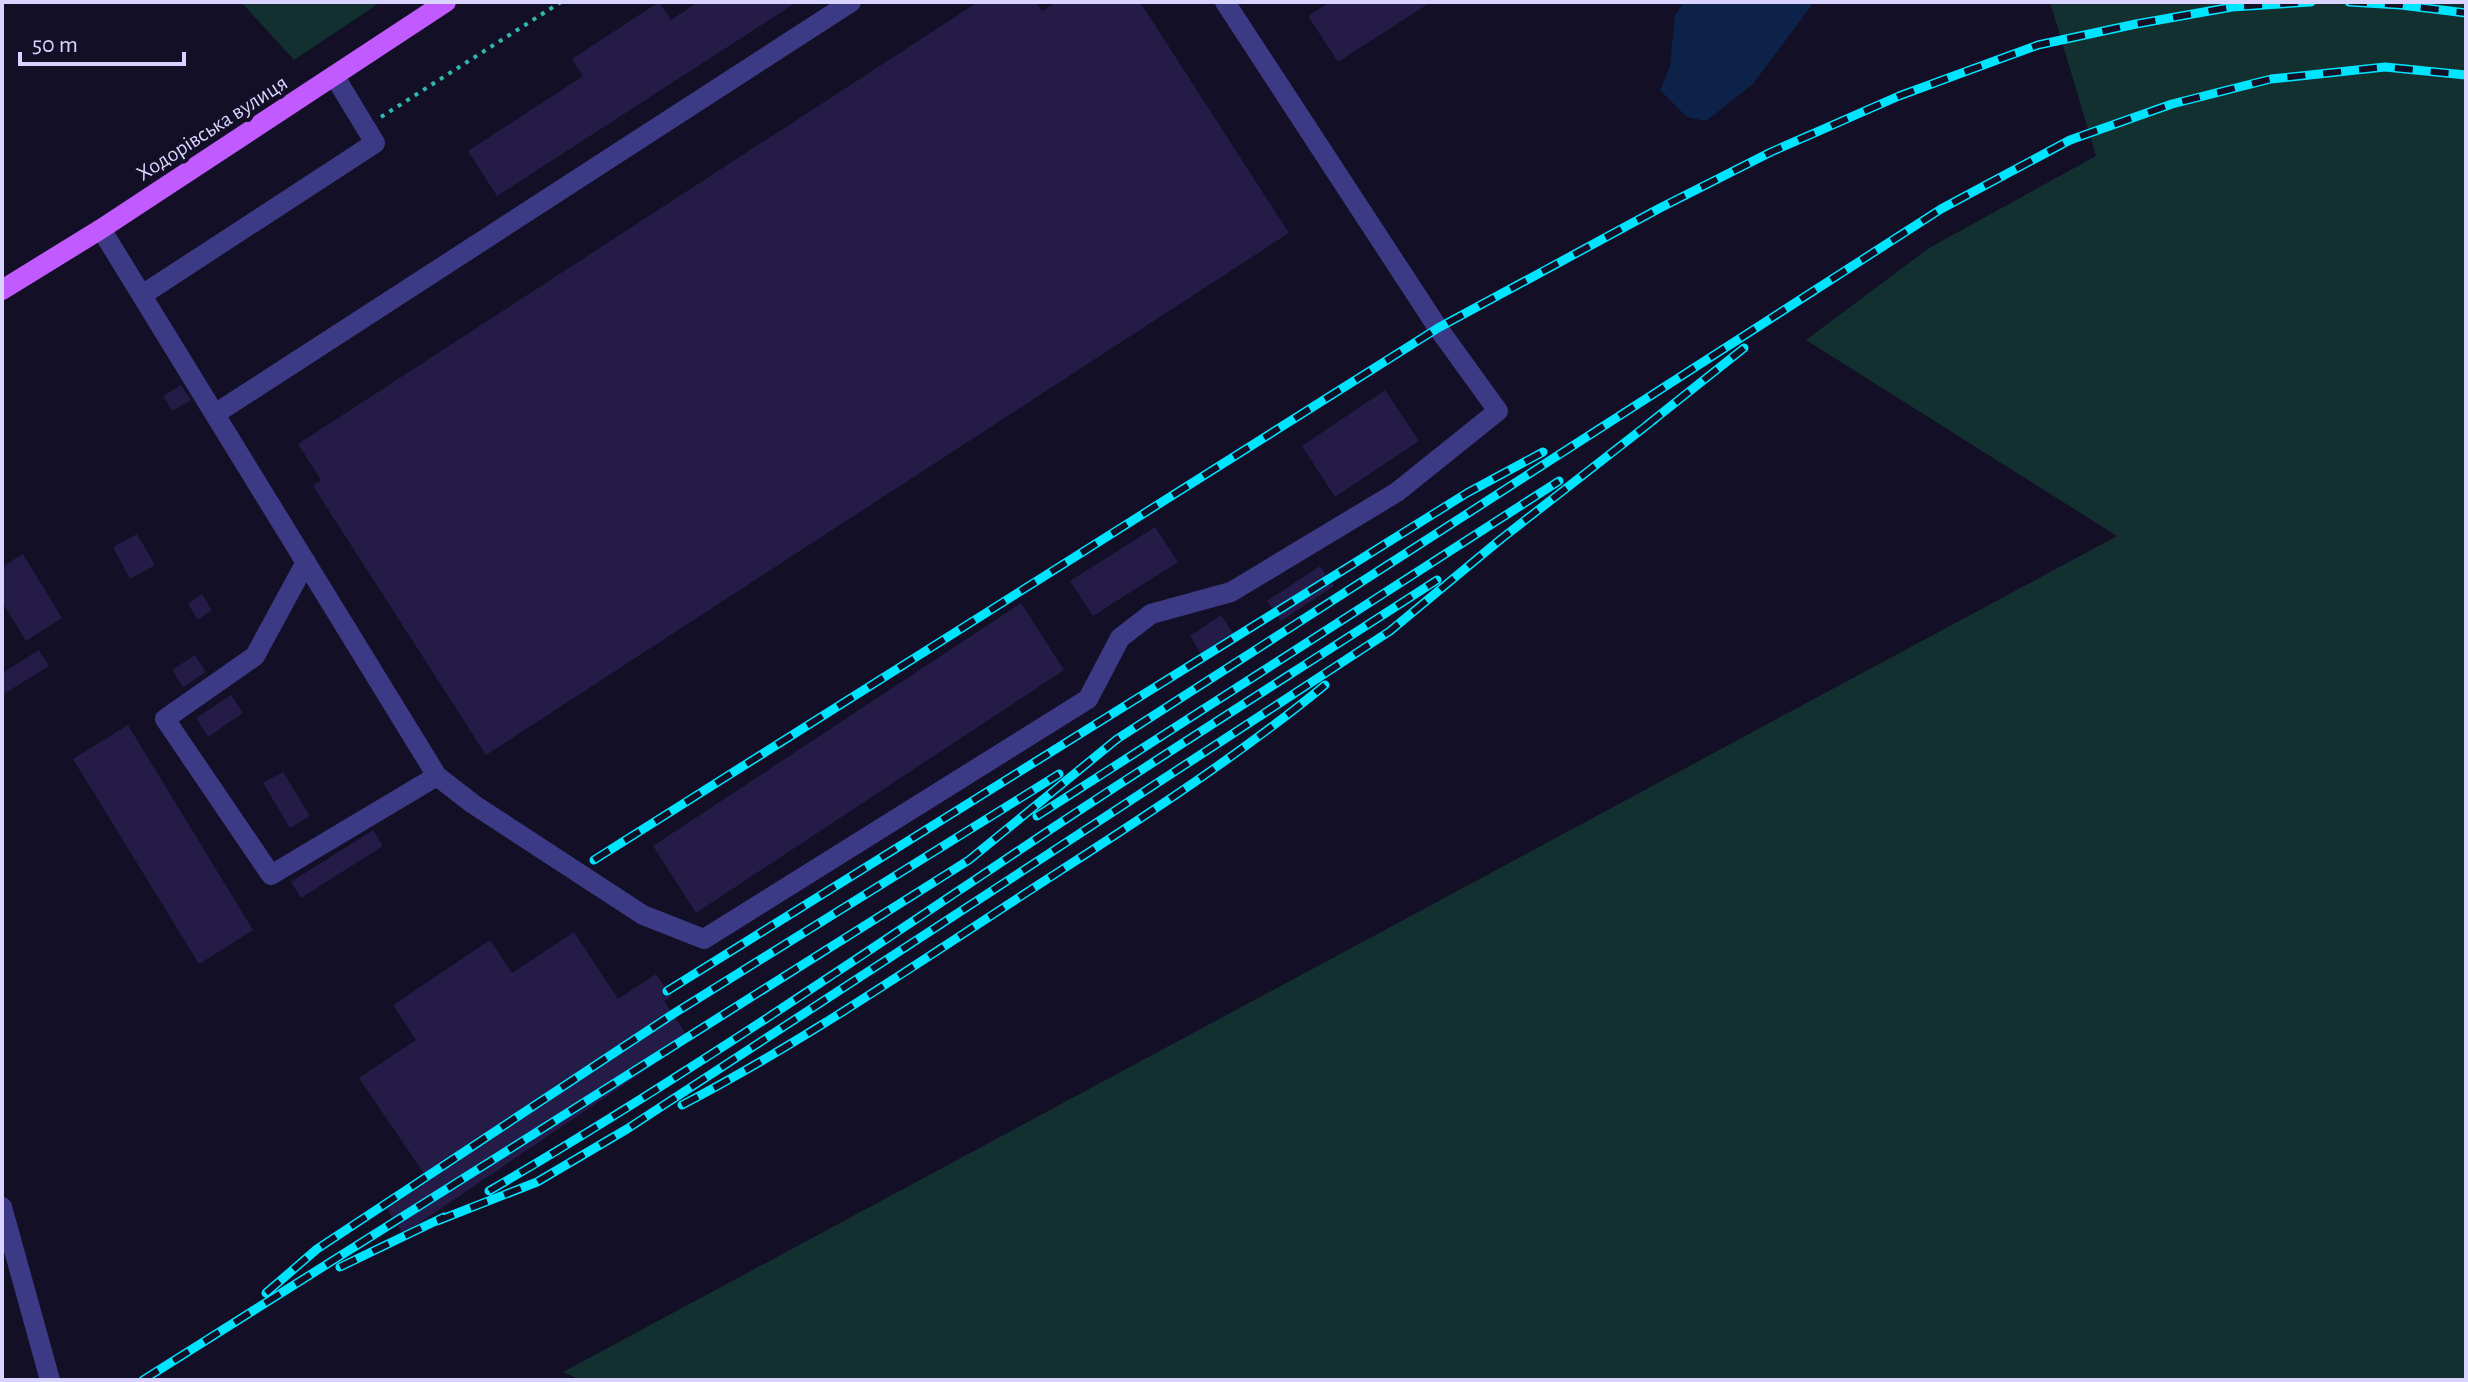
<svg xmlns="http://www.w3.org/2000/svg" width="2468" height="1382" viewBox="0 0 2468 1382" font-family="'Alegreya Sans',sans-serif">
	<rect width="100%" height="100%" fill="#130f26"/>
	<path fill="#12302f" d="M 241,2 L 381,2 L 294,60 Z
		M 2050,2 L 2466,2 L 2466,1380 L 581,1380 L 563,1372 L 2117,536 L 1806,340 L 1929,248 L 2096,156 Z"/>
	<path fill="#0c2248" d="M 1684,2 L 1814,2 L 1753,84 L 1706,121 L 1687,117 L 1660,90 L 1670,66 L 1675,15 Z"/>
	<path fill="#241b47" d="M 659,2 L 671,20 L 698,2 L 797,2 L 497,196 L 468,151 L 583,76 L 572,59 Z
		M 978,2 L 1036,2 L 1042,11 L 1057,2 L 1140,2 L 1289,233 L 486,755 L 313,486 L 321,480 L 298,444 Z
		M 1330,2 L 1431,2 L 1338,62 L 1308,16 Z
		M 181,385 L 191,400 L 172,411 L 163,396 Z
		M 1385,390 L 1419,441 L 1335,497 L 1302,446 Z
		M 1155,527 L 1178,562 L 1093,616 L 1070,581 Z
		M 137,534 L 155,565 L 130,579 L 113,547 Z
		M 23,554 L 62,618 L 26,641 L 2,602 L 2,567 Z
		M 1320,566 L 1334,586 L 1281,621 L 1267,601 Z
		M 202,594 L 212,610 L 198,620 L 188,604 Z
		M 1021,603 L 1064,670 L 696,913 L 653,846 Z
		M 1221,615 L 1233,633 L 1201,654 L 1190,636 Z
		M 39,650 L 49,666 L 2,695 L 2,673 Z
		M 195,655 L 206,672 L 183,687 L 172,670 Z
		M 231,695 L 243,713 L 208,737 L 196,718 Z
		M 128,725 L 253,930 L 199,964 L 73,759 Z
		M 283,772 L 310,816 L 290,828 L 263,783 Z
		M 373,830 L 383,846 L 301,898 L 291,882 Z
		M 574,932 L 618,999 L 656,974 L 671,996 L 664,1001 L 690,1040 L 403,1234 L 387,1209 L 429,1181 L 359,1078 L 416,1040 L 393,1005 L 490,940 L 512,973 Z"/>
	<g fill="none" stroke-linecap="round" stroke-linejoin="round">
		<path stroke="#2fb8b0" stroke-width="4" stroke-dasharray="4 6" stroke-linecap="butt" d="M 381,117 L 561,2"/>
		<path stroke="#3d3a85" stroke-width="20" d="M 101,229 L 437,776 L 473,804 L 643,915 L 704,939 L 1088,699 L 1120,638 L 1151,614 L 1231,592 L 1397,492 L 1498,411 L 1438,328 L 1225,2
			M 142,295 L 375,143 L 335,77
			M 215,414 L 851,2
			M 306,562 L 255,656 L 165,719 L 271,875 L 437,776
			M 2,1207 L 50,1380"/>
		<path stroke="#c25bff" stroke-width="20" d="M 2,290 L 101,229 L 446,2"/>
		<g stroke="#00e5ff" stroke-width="9">
			<path id="rail" d="M 2349,2 L 2401,5 L 2466,13
				M 1647,425 L 1744,348
				M 1037,816 L 1559,481
				M 594,860 L 1438,328 L 1660,208 L 1771,152 L 1899,96 L 2038,45 L 2136,24 L 2232,7 L 2311,2
				M 667,991 L 1467,493 L 1543,452
				M 682,1105 C 797,1045 903,973 1012,902 C 1118,833 1226,766 1325,685
				M 489,1191 C 668,1087 840,970 1012,855 C 1152,761 1295,672 1437,580
				M 437,1221 L 537,1182 L 627,1129 L 1390,631 L 1501,539 L 1655,419
				M 340,1267 L 444,1217
				M 266,1293 L 317,1249 L 673,1014 L 1059,774
				M 143,1380 L 969,860 L 1117,739 L 1941,209 L 2070,140 L 2172,104 L 2271,79 L 2385,67 L 2466,75"/>
		</g>
		<use href="#rail" stroke="#130f26" stroke-width="6" stroke-dasharray="18" stroke-linecap="butt"/>
	</g>
	<g text-anchor="middle" dominant-baseline="central" stroke-width="8" stroke-linejoin="round" paint-order="stroke">
		<g font-size="22" fill="#d9d4ff" stroke="#130f26">
			<text transform="translate(212 128) rotate(-33)">Ходорівська вулиця</text>
		</g>
	</g>
	<rect width="2468" height="1382" fill="none" stroke="#d9d4ff" stroke-width="8"/>
	<path d="M20 52v12h164v-12" fill="none" stroke="#d9d4ff" stroke-width="4"/>
	<text x="32" y="52" font-size="24" fill="#d9d4ff" stroke="#130f26" stroke-width="6" paint-order="stroke">50 m</text>
</svg>
